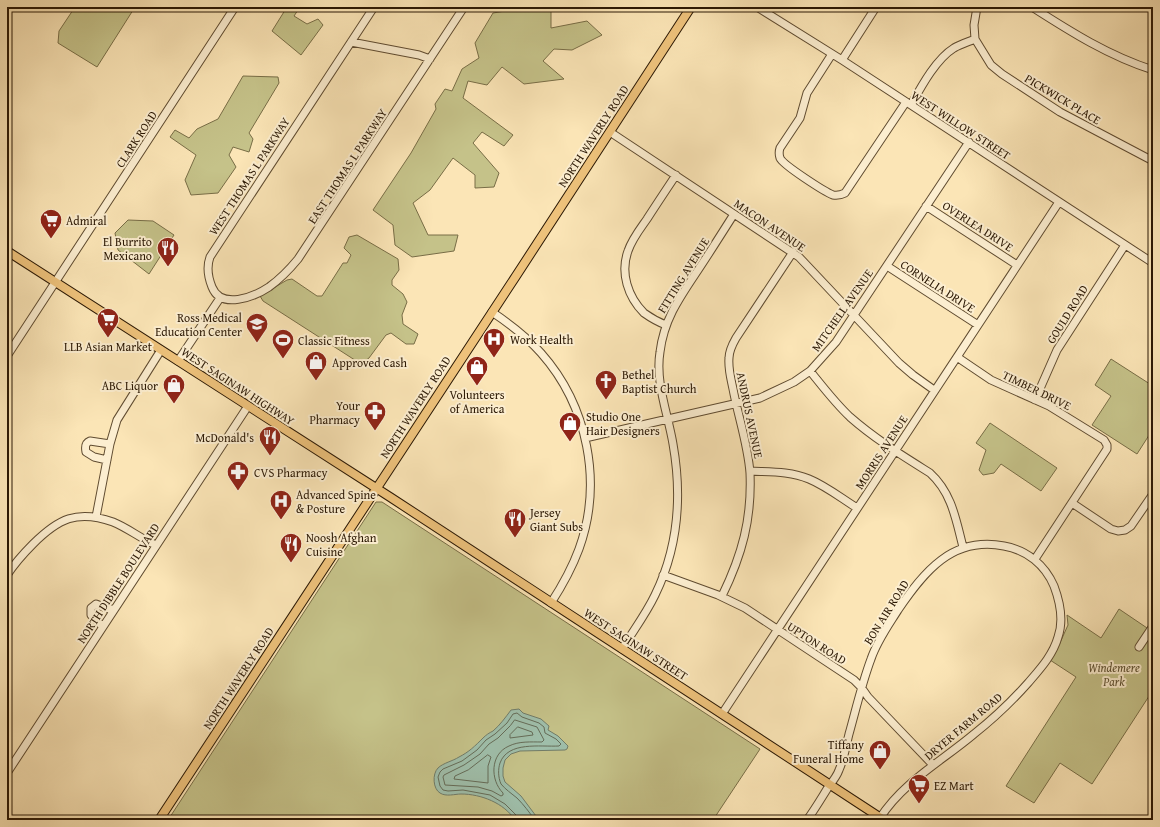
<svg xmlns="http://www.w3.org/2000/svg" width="1160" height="827" viewBox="0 0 1160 827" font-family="'Gentium Book Plus',serif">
	<rect width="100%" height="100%" fill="#fbe5b6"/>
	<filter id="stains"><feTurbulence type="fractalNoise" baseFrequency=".005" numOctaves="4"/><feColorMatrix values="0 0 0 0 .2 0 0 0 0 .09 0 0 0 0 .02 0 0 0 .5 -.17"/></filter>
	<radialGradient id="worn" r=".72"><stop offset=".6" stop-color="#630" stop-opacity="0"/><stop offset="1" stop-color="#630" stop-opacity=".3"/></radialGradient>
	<path fill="#c5c289" stroke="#786d46" d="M 75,7 L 135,7 L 97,67 L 58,43 L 59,31 Z
		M 287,7 L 300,7 L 294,16 L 307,24 L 318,19 L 323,25 L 301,55 L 272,31 Z
		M 513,7 L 556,7 L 551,10 L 551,28 L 587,21 L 602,35 L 572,50 L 554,49 L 543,61 L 564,79 L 524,84 L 502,67 L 487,85 L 468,81 L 463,98 L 513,135 L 504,146 L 482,132 L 473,143 L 499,173 L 494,187 L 475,188 L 475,175 L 453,158 L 430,190 L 413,203 L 428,235 L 458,235 L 454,251 L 412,257 L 395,245 L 393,225 L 373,210 L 411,153 L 436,109 L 435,104 L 445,89 L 452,91 L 462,69 L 479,58 L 475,43 L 493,13 L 511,10 Z
		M 243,76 L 278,77 L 279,83 L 249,133 L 253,139 L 249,152 L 233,147 L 229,155 L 236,167 L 218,193 L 191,195 L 185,180 L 196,155 L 170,137 L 175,130 L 189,138 L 197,129 L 218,119 Z
		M 128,220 L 153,221 L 174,235 L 149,274 L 118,250 L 115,233 Z
		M 357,235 L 398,259 L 399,270 L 392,280 L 392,285 L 403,294 L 407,302 L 402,315 L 403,324 L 418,334 L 414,344 L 406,344 L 391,333 L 386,335 L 369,358 L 361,364 L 263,301 L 260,296 L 287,280 L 292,279 L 317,296 L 322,296 L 343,263 L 347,263 L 351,255 L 344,248 L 349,237 Z
		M 1111,359 L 1153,386 L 1153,429 L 1137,454 L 1092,425 L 1111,396 L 1095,385 Z
		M 990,423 L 1057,468 L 1041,491 L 1001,464 L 994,473 L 983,475 L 979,470 L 986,450 L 976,443 Z
		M 376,502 L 382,502 L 760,749 L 713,820 L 168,820 Z
		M 1119,609 L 1153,632 L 1153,690 L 1092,784 L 1060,763 L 1034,803 L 1006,786 L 1076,677 L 1050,660 L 1059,645 L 1068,625 L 1067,615 L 1101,638 Z"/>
	<path fill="#9fbfab" stroke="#717c68" d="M 519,709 L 523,713 L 541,719 L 549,726 L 548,730 L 558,736 L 568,746 L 567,749 L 565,750 L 520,751 L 511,754 L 505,760 L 503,768 L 503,776 L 505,782 L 521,796 L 539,820 L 515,820 C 504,803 481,794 461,794 C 455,794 446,797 440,793 C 433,789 432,774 438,768 C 443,763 453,761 459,757 C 469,752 475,746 483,738 C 486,735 489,733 493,731 C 500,725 505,718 511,710 Z"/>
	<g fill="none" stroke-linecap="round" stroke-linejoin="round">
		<path stroke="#656c58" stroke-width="1" d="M 515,720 L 537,727 L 544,740 L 542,742 C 531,742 519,741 509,746 C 490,754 490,780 503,793 L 503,795 L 501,796 L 492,791 L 478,787 L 445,785 L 443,777 L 444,775 L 464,765 L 480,754 L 489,744 L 498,738 L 510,726 Z
			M 518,727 L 532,732 L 533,735 L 510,738 L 510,735 Z
			M 488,755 L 491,757 L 488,766 L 488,783 L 454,779 L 455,776 L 468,770 Z
			M 518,820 L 516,815 L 505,804 L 490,795 L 463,790 L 448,791 L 443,790 L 440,786 L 438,777 L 440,772 L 443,769 L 462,761 L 477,750 L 486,740 L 495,734 L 507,723 L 513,714 L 517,713 L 522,717 L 539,723 L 544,727 L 545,733 L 556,739 L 561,744 L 559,746 C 540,747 508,741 500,763 C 498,769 498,777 501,784 C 505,789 512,794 517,798 C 524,805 529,812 535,820"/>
		<g stroke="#5f4b30" stroke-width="9">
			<path id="minor" d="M 374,7 L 210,257 C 206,268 208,277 212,287 C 221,310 254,297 269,287 C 280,279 289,270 298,259 L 464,7
				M 757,7 L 842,60 L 1153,263
				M 977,7 L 974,25 L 975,39 L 991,65 L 1002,74 L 1060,112 L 1153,161
				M 1032,7 C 1071,32 1109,56 1153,70
				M 351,42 L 419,55 L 430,59
				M 832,54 L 807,93 L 800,118 L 780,148 C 779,151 779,155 780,158 C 783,165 825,192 833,195 C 838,196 841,195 845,193 L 906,102
				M 842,60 L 876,7
				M 911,105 C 921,87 936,59 954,48 C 961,44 968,42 975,39
				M 610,132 L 799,257 L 899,363 L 913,375 L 934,390
				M 926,206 L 1017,265
				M 887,266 L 978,325
				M 492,312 C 510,324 527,337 541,353 C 588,406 603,483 579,549 C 572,568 562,586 551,603
				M 666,325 C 658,322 651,318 644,313 C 628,297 620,273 628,251 C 632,239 640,229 647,219 C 656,205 666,190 676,175
				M 7,356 L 235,7
				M 957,357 L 991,380 L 1049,406 L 1104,440 L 1107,445 L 1107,449 L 1035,559
				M 178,361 L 220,298
				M 810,371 C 823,387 835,403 850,417 C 875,439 903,456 930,473 C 952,493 956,520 963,547
				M 1035,400 L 1057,350 L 1125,245
				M 585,438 L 760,398 L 794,382 L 810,371 L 836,342 L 969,142
				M 107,460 L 94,457 L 86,452 C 85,447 85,443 90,441 L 110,444
				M 750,471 C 770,472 790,471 809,479 C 826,486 841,498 857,508
				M 1072,503 L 1111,529 L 1118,531 L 1125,530 L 1131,526 L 1153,494
				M 96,517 L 110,444 L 117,420 L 161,350
				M 7,575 C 15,563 23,554 33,544 C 58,519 77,509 113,522 C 128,528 141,539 156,545
				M 663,575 L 718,595 L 745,608 L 854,680 L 861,687 L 868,697 L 933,765
				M 722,596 C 742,555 752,519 750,473 C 748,445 738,416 733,389 C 731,379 728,369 729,358 C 729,351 732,345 736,338 L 793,252
				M 102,626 L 91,615 L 91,608 L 96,604 L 109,609 L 114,609
				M 1139,647 L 1153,626
				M 622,649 C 633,631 646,614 655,595 C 678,548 682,495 673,444 C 668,414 655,382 660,352 C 664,319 680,297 698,270 C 710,252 722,233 734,214
				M 722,714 L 1059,202
				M 7,773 L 248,406
				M 807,820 C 815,809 822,797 829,786 C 833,781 837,776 839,770 C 844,759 846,746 849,734 C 856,709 862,683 871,659 C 877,641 888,626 898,610 C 924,572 952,536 1004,546 C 1027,550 1045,565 1054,586 C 1060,602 1064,620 1058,637 C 1053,655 1040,669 1028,683 C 1012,701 993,719 974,734 C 942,761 903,782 880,818"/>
		</g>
		<g stroke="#2b1804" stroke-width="10">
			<path id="major" d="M 7,251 L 390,497 L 884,820
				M 159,820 L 516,276 L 691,7"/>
		</g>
		<use href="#minor" stroke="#fceed0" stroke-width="7"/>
		<use href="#major" stroke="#eec27b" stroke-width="8"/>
	</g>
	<defs>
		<g id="supermarket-pin" transform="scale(1.15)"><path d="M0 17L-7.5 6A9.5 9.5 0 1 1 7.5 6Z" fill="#8f2418" stroke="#fceed0"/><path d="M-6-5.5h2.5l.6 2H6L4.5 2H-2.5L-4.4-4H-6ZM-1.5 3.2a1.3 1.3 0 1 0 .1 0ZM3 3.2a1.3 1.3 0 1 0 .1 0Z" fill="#fff"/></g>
		<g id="restaurant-pin" transform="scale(1.15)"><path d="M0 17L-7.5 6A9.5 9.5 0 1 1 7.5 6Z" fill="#8f2418" stroke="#fceed0"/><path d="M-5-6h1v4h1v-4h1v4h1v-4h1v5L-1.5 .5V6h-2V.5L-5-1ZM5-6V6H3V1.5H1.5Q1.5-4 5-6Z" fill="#fff"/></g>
		<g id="school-pin" transform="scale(1.15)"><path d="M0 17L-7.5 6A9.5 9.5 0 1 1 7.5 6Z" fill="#8f2418" stroke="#fceed0"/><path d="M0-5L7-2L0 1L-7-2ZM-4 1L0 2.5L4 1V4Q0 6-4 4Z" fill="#fff"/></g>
		<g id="hospital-pin" transform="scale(1.15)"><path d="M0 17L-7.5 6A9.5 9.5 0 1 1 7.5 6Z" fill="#8f2418" stroke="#fceed0"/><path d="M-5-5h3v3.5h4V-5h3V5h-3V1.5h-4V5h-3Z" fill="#fff"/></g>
		<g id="stadium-pin" transform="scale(1.15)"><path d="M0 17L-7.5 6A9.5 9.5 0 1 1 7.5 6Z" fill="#8f2418" stroke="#fceed0"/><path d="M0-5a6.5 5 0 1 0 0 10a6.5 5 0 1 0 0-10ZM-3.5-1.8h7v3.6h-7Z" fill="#fff"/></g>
		<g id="shop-pin" transform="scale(1.15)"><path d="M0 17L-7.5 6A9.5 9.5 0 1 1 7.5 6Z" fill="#8f2418" stroke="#fceed0"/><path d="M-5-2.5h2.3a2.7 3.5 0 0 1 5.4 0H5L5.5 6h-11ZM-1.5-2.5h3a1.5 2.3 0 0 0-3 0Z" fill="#fff"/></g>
		<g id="church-pin" transform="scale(1.15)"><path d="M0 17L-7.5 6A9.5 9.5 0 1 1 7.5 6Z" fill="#8f2418" stroke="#fceed0"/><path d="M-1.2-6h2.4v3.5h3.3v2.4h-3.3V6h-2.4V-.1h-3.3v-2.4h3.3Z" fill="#fff"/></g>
		<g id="pharmacy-pin" transform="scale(1.15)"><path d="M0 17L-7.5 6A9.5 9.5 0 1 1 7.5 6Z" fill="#8f2418" stroke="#fceed0"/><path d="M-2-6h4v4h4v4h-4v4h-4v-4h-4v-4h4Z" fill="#fff"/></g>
	</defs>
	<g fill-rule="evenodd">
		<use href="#supermarket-pin" x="51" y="220"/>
		<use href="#restaurant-pin" x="168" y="248"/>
		<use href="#supermarket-pin" x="108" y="319"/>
		<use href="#school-pin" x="257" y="324"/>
		<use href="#hospital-pin" x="494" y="339"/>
		<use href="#stadium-pin" x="283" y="340"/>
		<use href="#shop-pin" x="316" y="362"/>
		<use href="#shop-pin" x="477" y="367"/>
		<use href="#church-pin" x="606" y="381"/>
		<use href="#shop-pin" x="174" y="385"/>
		<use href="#pharmacy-pin" x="375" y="412"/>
		<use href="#shop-pin" x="570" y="423"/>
		<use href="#restaurant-pin" x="270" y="437"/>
		<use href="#pharmacy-pin" x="238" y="472"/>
		<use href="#hospital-pin" x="281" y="501"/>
		<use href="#restaurant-pin" x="515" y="519"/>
		<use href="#restaurant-pin" x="291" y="544"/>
		<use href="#shop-pin" x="880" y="751"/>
		<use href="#supermarket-pin" x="919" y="785"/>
	</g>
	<g text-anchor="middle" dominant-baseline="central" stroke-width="4" stroke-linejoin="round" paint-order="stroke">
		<g font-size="12" fill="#2b1804" stroke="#fceed0">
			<text transform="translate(1063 99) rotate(31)">PICKWICK PLACE</text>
			<text transform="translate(961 125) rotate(33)">WEST WILLOW STREET</text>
			<text transform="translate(593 136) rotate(-57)">NORTH WAVERLY ROAD</text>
			<text transform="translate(136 139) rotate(-57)">CLARK ROAD</text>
			<text transform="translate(347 166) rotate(-57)">EAST THOMAS L PARKWAY</text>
			<text transform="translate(249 176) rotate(-57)">WEST THOMAS L PARKWAY</text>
			<text transform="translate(770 225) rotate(34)">MACON AVENUE</text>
			<text transform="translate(978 226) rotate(33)">OVERLEA DRIVE</text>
			<text transform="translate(683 275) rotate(-58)">FITTING AVENUE</text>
			<text transform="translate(938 286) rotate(33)">CORNELIA DRIVE</text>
			<text transform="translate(842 310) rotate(-55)">MITCHELL AVENUE</text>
			<text transform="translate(1067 314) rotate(-58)">GOULD ROAD</text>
			<text transform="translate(238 386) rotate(33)">WEST SAGINAW HIGHWAY</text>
			<text transform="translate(1037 390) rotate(26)">TIMBER DRIVE</text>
			<text transform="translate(415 407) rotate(-57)">NORTH WAVERLY ROAD</text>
			<text transform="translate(750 415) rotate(78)">ANDRUS AVENUE</text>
			<text transform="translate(881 452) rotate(-57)">MORRIS AVENUE</text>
			<text transform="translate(118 583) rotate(-57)">NORTH DIBBLE BOULEVARD</text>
			<text transform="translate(886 612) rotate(-58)">BON AIR ROAD</text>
			<text transform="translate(817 643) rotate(33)">UPTON ROAD</text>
			<text transform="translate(636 644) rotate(33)">WEST SAGINAW STREET</text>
			<text transform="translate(238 678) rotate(-57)">NORTH WAVERLY ROAD</text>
			<text transform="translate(963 726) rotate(-40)">DRYER FARM ROAD</text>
		</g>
		<g font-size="12" fill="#2b1804" stroke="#fceed0" text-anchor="start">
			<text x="66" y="220">Admiral</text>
			<text x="152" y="241" text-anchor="end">El Burrito<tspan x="152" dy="14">Mexicano</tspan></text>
			<text x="242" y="317" text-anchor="end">Ross Medical<tspan x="242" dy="14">Education Center</tspan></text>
			<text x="510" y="339">Work Health</text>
			<text x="298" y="340">Classic Fitness</text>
			<text x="108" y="346" text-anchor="middle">LLB Asian Market</text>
			<text x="332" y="362">Approved Cash</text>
			<text x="622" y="374">Bethel<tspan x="622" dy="14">Baptist Church</tspan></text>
			<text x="158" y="385" text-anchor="end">ABC Liquor</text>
			<text x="477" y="394" text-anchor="middle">Volunteers<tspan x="477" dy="14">of America</tspan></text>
			<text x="360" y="405" text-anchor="end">Your<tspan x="360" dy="14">Pharmacy</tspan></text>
			<text x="586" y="416">Studio One<tspan x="586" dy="14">Hair Designers</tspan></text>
			<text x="254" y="437" text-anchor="end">McDonald's</text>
			<text x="254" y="472">CVS Pharmacy</text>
			<text x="296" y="494">Advanced Spine<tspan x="296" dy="14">&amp; Posture</tspan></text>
			<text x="530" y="512">Jersey<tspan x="530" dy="14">Giant Subs</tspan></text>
			<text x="306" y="537">Noosh Afghan<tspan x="306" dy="14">Cuisine</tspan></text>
			<text x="864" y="744" text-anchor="end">Tiffany<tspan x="864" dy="14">Funeral Home</tspan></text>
			<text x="934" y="785">EZ Mart</text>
		</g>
		<g font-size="12" font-style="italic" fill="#594b2c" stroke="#fceed0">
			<text x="1114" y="667">Windemere<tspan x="1114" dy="14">Park</tspan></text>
		</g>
	</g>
	<rect width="1160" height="827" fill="none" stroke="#fbe5b6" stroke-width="24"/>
	<rect x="8" y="8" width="1144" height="811" fill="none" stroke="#2b1804" stroke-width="2"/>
	<rect x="12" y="12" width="1136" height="803" fill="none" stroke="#2b1804"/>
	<rect width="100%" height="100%" filter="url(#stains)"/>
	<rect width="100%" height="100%" fill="url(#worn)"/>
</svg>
